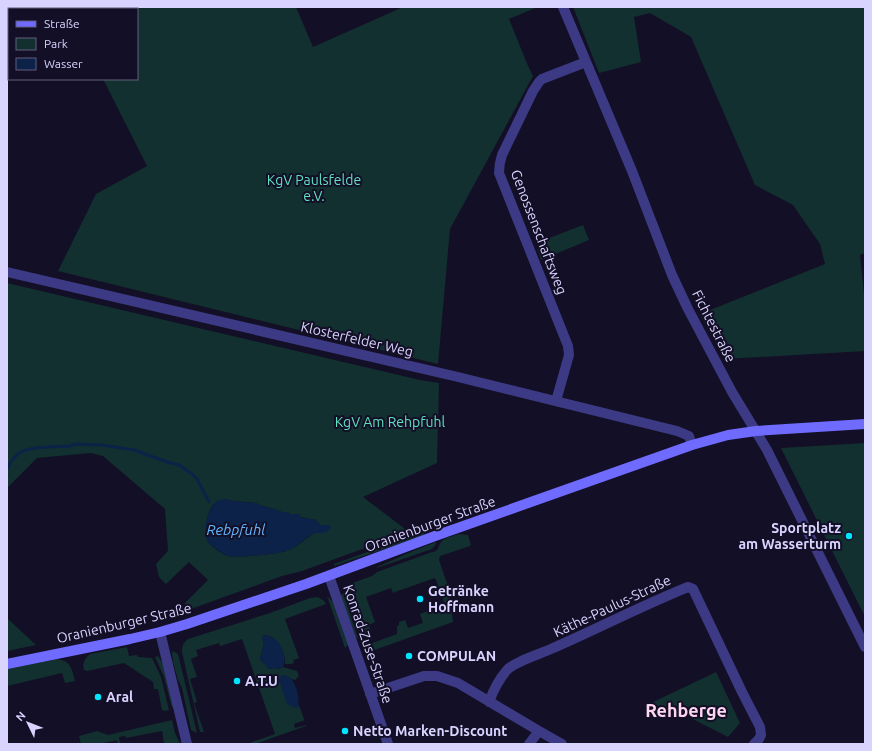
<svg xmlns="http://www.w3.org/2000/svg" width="872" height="751" viewBox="0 0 872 751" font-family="Ubuntu,sans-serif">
	<rect width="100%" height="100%" fill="#130f26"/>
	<path fill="#12302f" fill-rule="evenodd" d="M 99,7 L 296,7 L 313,47 L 403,7 L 538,7 L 509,19 L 528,66 L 533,76 L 450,229 L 438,364 L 58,271 L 96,194 L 147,166 L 103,79 L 137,79 L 137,9 L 95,9 Z
		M 573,7 L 865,7 L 865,253 L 860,255 L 865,304 L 865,351 L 725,359 L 717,345 L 700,314 L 825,264 L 820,244 L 793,205 L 755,185 L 691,37 L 650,13 L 634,17 L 641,62 L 599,73 Z
		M 583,225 L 589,240 L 541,260 L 538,250 L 539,242 Z
		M 7,283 L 420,380 L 439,383 L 437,463 L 363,497 L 409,532 L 302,571 L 282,576 L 188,610 L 185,607 L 185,603 L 208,580 L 189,562 L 166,584 L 159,577 L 156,564 L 168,551 L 165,509 L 103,456 L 91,453 L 37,458 L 7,488 ZM 225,499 L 232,501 L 256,503 L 262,506 L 274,509 L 282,512 L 288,512 L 289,514 L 299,514 L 300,517 L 316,520 L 320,525 L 328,525 L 323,533 L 314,533 C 305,539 296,548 286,551 C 278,554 235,558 228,556 C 222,554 212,547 208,542 C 203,534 207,510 214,504 C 217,502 222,501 225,499 Z
		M 865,443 L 865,617 L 781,448 Z
		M 425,531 L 423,536 L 334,566 L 334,564 Z
		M 459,534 L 468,535 L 471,545 L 470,546 L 440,556 L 439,560 L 449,589 L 453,622 L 369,652 L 367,645 L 397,634 L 397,626 L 399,625 L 399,622 L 405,620 L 408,628 L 423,623 L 420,614 L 445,604 L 435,578 L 395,592 L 393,593 L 391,588 L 366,597 L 375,622 L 369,625 L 371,633 L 362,637 L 346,591 L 347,588 L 352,583 L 372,576 L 377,572 L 432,552 C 440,552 437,545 443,540 C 447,537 454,536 459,534 Z
		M 436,542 L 436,544 L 432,549 L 377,568 L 377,567 L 413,551 Z
		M 343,593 L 358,638 L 356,637 L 341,597 L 341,595 Z
		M 327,596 L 333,602 L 348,645 L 345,648 Z
		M 318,597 L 324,601 L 326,604 L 285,619 L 299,658 L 293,660 L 294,662 L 292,664 L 285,664 C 286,656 280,642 273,638 C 270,636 266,635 263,635 L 262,639 L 264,643 L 260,659 L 269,669 L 275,668 L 279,669 L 283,667 L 297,671 L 299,676 L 295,680 C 291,680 288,676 284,675 L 299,706 L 299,705 L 304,719 L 305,720 L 294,724 L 295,728 L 306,725 L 306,726 L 255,744 L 247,744 L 275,734 L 242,639 L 220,646 L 219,643 L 196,650 L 198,656 L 191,659 L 197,677 L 190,679 L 197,702 L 194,703 L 204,732 L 200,732 L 182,652 C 182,646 183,643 188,639 L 270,613 L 310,598 Z
		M 7,618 L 36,645 L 7,651 Z
		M 127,647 L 129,656 L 137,655 L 138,657 L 152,658 L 161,677 L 169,710 L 164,711 L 162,710 L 158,689 L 154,689 L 153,682 L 124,663 L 87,671 L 84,670 C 82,663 85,658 90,654 Z
		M 173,651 L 178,654 L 197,733 L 191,730 L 182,688 L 178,680 L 173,662 L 172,653 Z
		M 158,656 L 163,664 L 174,706 L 172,708 L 164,677 L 155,657 Z
		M 57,659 C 71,661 72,669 75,681 L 65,683 L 62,673 L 7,686 L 7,669 Z
		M 716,672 L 740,723 L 728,737 L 673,709 L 649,704 Z
		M 172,720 L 175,733 L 180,744 L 161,744 L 164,743 L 162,731 L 126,738 L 125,736 L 119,737 L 120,744 L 118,744 L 117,740 L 99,744 L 81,744 L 79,736 L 97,731 L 108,735 Z"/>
	<path fill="#0c2248" d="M 225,499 L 232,501 L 256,503 L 262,506 L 274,509 L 282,512 L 288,512 L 289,514 L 299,514 L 300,517 L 316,520 L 320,525 L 329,525 L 331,528 C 329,530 326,533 323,533 C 319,534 316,532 312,534 C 303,540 296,548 286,551 C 279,554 235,558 228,556 C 223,554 211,546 208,542 C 202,532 208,505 219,500 C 221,499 223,500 225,499 Z
		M 263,635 C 268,636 273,637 277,641 C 282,646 289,664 281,668 C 279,669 272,668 269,669 L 260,659 L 264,643 L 262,639 Z
		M 284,675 C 287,676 290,677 292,680 C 297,686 300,701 298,708 L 293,707 L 287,704 L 279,680 L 281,676 Z"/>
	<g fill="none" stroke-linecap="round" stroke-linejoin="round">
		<path stroke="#0c2248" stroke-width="3" d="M 7,469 C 10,463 13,458 18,454 C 27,446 57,447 70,446 L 75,444 L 102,445 L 134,450 L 167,462 L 179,465 L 192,474 L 197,479 L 209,502"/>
		<path stroke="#3d3a85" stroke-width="10" d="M 563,7 L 632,171 L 672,275 L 688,309 L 732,392 L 767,450 L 865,647
			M 7,272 L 458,377 L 677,431 L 689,436 L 692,445
			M 556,401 L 569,355 L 568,346 L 499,173 C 499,166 500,161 502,155 L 533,91 L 539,82 L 542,79 L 586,62
			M 329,576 L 388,744
			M 160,632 L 187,744
			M 370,694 L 424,676 L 437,676 L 458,683 L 539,731 L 562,744
			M 489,702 C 493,691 499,679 507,670 C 514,662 540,654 551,649 C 597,629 641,606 688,587 L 693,589 L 742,692 L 760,727 L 761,735 L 759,739 L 754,744
			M 529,744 L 539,731"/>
		<path stroke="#6f6bff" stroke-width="10" d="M 7,664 L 130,639 L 160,632 L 187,624 L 306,584 L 435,536 L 692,445 L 728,435 L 756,431 L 865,424"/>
	</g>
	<g fill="#00e5ff" stroke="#130f26" stroke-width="1.5">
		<circle cx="849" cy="536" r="4"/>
		<circle cx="420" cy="599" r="4"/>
		<circle cx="409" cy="656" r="4"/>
		<circle cx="237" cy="681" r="4"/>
		<circle cx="98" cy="697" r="4"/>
		<circle cx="345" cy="731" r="4"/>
	</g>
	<g text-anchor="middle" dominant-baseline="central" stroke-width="4" stroke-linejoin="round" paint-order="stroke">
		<g font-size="14" fill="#5fe0c0" stroke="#130f26">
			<text x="314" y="180">KgV Paulsfelde<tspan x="314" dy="16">e.V.</tspan></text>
			<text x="390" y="422">KgV Am Rehpfuhl</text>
		</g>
		<g font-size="14" fill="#d9d4ff" stroke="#130f26">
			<text transform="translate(539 232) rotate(69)">Genossenschaftsweg</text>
			<text transform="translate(714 326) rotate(63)">Fichtestraße</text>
			<text transform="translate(357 339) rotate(13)">Klosterfelder Weg</text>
			<text transform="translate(430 524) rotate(-20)">Oranienburger Straße</text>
			<text transform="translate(612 606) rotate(-25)">Käthe-Paulus-Straße</text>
			<text transform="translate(124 623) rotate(-13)">Oranienburger Straße</text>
			<text transform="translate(368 644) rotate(71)">Konrad-Zuse-Straße</text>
		</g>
		<g font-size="14" font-weight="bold" fill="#d9d4ff" stroke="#130f26" text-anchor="start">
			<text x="841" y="528" text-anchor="end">Sportplatz<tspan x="841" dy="16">am Wasserturm</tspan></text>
			<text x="428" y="591">Getränke<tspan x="428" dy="16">Hoffmann</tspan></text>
			<text x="417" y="656">COMPULAN</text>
			<text x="245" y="681">A.T.U</text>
			<text x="106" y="697">Aral</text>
			<text x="353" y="731">Netto Marken-Discount</text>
		</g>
		<g font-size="15" font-style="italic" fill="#62b6ff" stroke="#130f26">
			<text x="236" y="529">Rebpfuhl</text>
		</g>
		<g font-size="18" font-weight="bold" fill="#ffd6f0" stroke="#130f26">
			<text x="686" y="710">Rehberge</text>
		</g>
	</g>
	<rect width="872" height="751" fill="none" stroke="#d9d4ff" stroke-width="16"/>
	<rect x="8" y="8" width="130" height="72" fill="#130f26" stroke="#625e7d"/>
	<rect x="16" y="21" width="20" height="6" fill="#6f6bff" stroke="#625e7d"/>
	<text x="44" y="28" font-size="12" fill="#d9d4ff">Straße</text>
	<rect x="16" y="38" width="20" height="12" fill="#12302f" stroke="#625e7d"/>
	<text x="44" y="48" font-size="12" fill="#d9d4ff">Park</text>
	<rect x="16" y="58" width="20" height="12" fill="#0c2248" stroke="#625e7d"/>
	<text x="44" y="68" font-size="12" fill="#d9d4ff">Wasser</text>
	<g transform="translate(28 723) rotate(313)" stroke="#130f26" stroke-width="3" paint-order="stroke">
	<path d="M0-3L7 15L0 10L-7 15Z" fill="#d9d4ff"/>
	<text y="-6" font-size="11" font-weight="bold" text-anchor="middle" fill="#d9d4ff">N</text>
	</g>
</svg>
